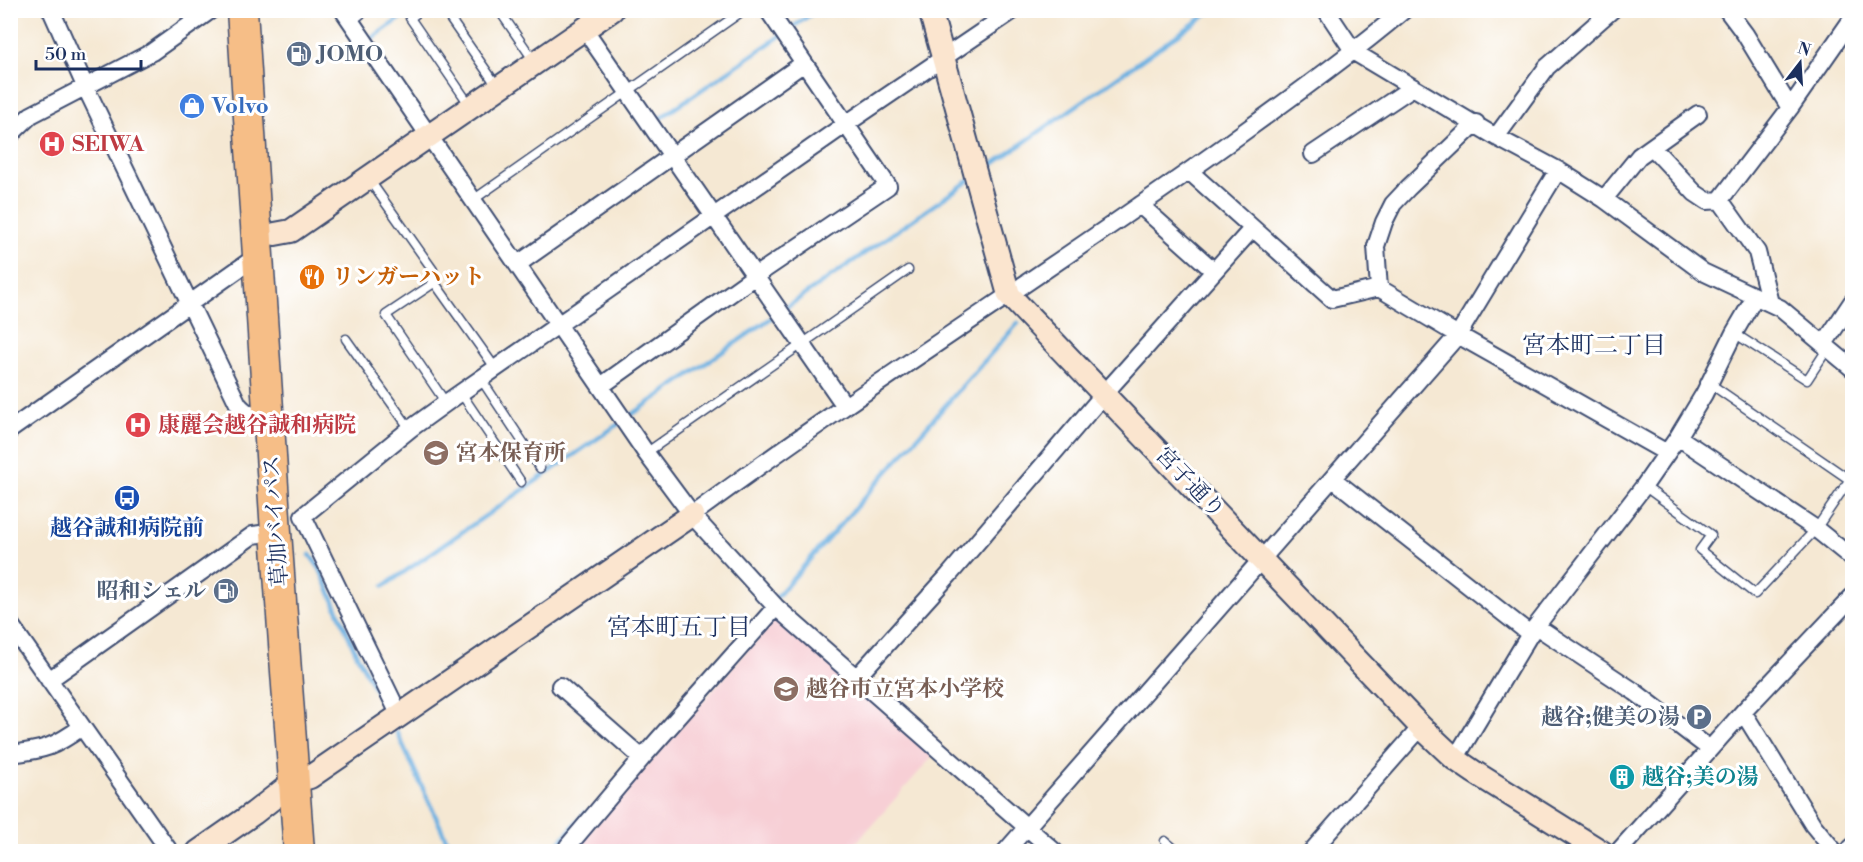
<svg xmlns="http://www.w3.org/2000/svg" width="1863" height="862" viewBox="0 0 1863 862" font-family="'Libre Bodoni','Noto Serif JP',serif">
	<rect width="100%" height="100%" fill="#fff"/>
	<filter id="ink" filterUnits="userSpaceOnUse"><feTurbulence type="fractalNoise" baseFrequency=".0167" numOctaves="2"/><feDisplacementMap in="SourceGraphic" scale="12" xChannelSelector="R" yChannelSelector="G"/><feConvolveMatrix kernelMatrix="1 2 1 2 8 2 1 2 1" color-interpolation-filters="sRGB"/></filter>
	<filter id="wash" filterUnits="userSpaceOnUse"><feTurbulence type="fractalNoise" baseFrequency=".008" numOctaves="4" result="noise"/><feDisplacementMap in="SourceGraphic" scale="24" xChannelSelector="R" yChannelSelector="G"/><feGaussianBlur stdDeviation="1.35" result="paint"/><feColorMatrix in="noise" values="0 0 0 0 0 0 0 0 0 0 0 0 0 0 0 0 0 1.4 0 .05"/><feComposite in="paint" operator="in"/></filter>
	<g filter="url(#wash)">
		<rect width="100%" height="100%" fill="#f5e8d3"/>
		<path fill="#f7cfd5" d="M 774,620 L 783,623 L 933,756 L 849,851 L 578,852 L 577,846 Z"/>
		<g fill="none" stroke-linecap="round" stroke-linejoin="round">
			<path stroke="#6cb0e1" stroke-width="4.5" d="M 787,31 L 817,10
				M 371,39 L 412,10
				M 656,121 L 780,36
				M 982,172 L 1213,10
				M 627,418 L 970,180
				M 310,555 L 320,569 L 356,653 L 387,712
				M 384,586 L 620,423
				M 774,600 L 1018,323
				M 397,732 L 452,852
				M 551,852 L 585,813"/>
		</g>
	</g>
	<g filter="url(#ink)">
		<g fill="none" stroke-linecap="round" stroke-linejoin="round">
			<g stroke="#3c4b70" stroke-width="11">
				<path id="lane" d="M 421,10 L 410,18 L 471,107
					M 444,10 L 497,86
					M 499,10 L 534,61
					M 351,22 L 366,10
					M 368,178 L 433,270
					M 473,200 L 744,10
					M 432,279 L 496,369
					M 434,283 L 386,315 L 446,403
					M 1734,333 L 1807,380 L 1828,348
					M 346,339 L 410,429
					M 481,379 L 540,468
					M 1709,383 L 1850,480
					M 461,393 L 521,482
					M 646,453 L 908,270
					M 1644,486 L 1711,535 L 1700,550 L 1755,594 L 1816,529 L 1852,476
					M 1165,841 L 1178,852"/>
			</g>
			<g stroke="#3c4b70" stroke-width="20">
				<path id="street" d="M 51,10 L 85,86 L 238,404 C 247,415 255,417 269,417
					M 343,10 L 646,453 L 692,515 L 776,607 L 1055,852
					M 1326,10 L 1354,52 L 1496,137 L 1558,170 L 1604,199 L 1703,272 L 1780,308 L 1852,368
					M 1727,10 L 1745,34 L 1790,108
					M 585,30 L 845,406
					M 10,135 L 31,115 L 152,52 L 211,10
					M 1496,137 L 1547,67 L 1612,10
					M 1652,147 L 1695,193 L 1707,201 L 1720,200
					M 1313,154 L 1413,87
					M 1189,171 L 1332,299 L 1379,288 L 1458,335 L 1667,453
					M 1604,199 L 1639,156 L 1698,114
					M 1140,205 L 1214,271
					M 518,264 L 804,63
					M 1379,288 L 1376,246 L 1384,222 L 1393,204 L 1408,188 L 1476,123
					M 1770,303 L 1757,252 L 1720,200 L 1790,108 L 1852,19
					M 1824,344 L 1852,302
					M 601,386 L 755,276 L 888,186 L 768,10
					M 10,430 L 257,256
					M 1678,437 L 1816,529 L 1852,558
					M 1333,479 L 1530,634
					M 692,515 C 868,385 1053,269 1230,142 C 1289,99 1348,57 1404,10
					M 10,624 L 170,852
					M 1536,626 L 1635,692 L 1710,749
					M 857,677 L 949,575 L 1104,394 L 1252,229
					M 49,680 L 253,535 L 276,532
					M 560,686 L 642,758
					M 1743,712 L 1813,825 L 1835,852
					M 399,714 L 303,516 L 410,429 L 446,403 L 846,124 L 1014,10
					M 10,754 C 45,750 54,747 82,727
					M 1455,759 L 1530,634 L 1644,486 L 1678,437 L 1704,394 L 1734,333 L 1755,297
					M 567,852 L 568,846 L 642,758 L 776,607
					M 1005,852 L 1458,335 L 1558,170
					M 1311,852 L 1421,727
					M 1618,852 L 1743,712 L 1852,597
					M 1848,852 L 1852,847"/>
			</g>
			<g stroke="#3c4b70" stroke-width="26">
				<path id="secondary" d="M 930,10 L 1009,295 L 1421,727 L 1455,759 L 1474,772 L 1602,852
					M 275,234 L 291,231 L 612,10
					M 198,852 L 254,813 L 295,781 L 310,777 L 692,515"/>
			</g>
			<g stroke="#3c4b70" stroke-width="33">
				<path id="highway" d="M 242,10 L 276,532 L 299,852"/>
			</g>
			<use href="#lane" stroke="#fff" stroke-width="8"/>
			<use href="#street" stroke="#fff" stroke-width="16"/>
			<use href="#secondary" stroke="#fbe5cf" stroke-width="22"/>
			<use href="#highway" stroke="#f6be87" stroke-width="30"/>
		</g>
	</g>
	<defs>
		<g id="fuel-disc" transform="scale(1.35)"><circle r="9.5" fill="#5c6f8a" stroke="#fff"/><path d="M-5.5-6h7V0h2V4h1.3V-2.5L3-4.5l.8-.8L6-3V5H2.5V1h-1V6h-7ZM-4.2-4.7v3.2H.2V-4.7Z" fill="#fff"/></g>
		<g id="shop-disc" transform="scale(1.35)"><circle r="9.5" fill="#3f7fe0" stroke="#fff"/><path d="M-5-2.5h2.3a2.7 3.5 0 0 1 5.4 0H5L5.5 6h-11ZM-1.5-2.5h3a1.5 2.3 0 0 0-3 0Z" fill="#fff"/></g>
		<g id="hospital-disc" transform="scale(1.35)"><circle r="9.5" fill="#e0444e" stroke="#fff"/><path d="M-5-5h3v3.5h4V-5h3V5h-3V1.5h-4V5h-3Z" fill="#fff"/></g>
		<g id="restaurant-disc" transform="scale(1.35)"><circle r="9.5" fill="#e8710a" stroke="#fff"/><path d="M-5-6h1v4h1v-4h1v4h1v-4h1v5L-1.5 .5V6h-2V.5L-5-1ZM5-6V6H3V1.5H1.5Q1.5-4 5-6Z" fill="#fff"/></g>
		<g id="school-disc" transform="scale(1.35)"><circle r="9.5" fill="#8d6e63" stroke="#fff"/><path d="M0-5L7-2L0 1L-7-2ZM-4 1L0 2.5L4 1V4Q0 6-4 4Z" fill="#fff"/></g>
		<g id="bus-disc" transform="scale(1.35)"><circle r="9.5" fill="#1a4fb4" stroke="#fff"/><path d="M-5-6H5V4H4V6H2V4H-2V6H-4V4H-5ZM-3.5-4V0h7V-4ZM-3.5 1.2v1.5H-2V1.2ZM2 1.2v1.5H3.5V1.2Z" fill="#fff"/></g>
		<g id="parking-disc" transform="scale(1.35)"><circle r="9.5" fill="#5c6f8a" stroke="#fff"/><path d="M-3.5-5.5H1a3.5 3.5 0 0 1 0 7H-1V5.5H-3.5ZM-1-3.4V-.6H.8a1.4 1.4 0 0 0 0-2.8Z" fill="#fff"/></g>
		<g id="building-disc" transform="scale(1.35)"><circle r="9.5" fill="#0f9aa8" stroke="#fff"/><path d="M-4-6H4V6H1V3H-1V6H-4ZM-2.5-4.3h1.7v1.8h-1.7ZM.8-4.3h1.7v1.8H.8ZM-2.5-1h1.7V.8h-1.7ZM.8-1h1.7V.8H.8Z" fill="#fff"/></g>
	</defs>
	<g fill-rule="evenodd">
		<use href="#fuel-disc" x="299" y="54"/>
		<use href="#shop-disc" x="192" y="106"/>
		<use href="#hospital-disc" x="52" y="144"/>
		<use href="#restaurant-disc" x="312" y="277"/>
		<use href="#hospital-disc" x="138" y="425"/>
		<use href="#school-disc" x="436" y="453"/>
		<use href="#bus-disc" x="127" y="498"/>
		<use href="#fuel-disc" x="226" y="591"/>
		<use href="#school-disc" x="786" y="689"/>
		<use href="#parking-disc" x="1699" y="717"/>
		<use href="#building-disc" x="1622" y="777"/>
	</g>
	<g text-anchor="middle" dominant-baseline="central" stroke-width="6" stroke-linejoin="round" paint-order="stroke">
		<g font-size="22" font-weight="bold" fill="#4e5e75" stroke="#fff" text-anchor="end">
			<text x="318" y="54" text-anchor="start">JOMO</text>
			<text x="206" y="591">昭和シェル</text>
			<text x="1680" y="717">越谷;健美の湯</text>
		</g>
		<g font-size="22" font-weight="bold" fill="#366cbe" stroke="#fff" text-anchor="start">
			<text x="212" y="106">Volvo</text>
		</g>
		<g font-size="22" font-weight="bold" fill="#be3a42" stroke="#fff" text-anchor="start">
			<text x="72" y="144">SEIWA</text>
			<text x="158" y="425">康麗会越谷誠和病院</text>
		</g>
		<g font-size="22" font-weight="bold" fill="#c56008" stroke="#fff" text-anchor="start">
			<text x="332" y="277">リンガーハット</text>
		</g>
		<g font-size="22" font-weight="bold" fill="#785e54" stroke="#fff" text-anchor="start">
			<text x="456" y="453">宮本保育所</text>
			<text x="806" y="689">越谷市立宮本小学校</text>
		</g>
		<g font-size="22" fill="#1b2f5e" stroke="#fff">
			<text transform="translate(1190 483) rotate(46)">宮子通り</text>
			<text transform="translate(276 521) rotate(-94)">草加バイパス</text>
		</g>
		<g font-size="22" font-weight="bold" fill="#164399" stroke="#fff">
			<text x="127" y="528">越谷誠和病院前</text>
		</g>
		<g font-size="22" font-weight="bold" fill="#0d838f" stroke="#fff" text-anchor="start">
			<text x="1642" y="777">越谷;美の湯</text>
		</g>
		<g font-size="24" fill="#1b2f5e" stroke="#fff">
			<text x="1594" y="346">宮本町二丁目</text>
			<text x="679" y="628">宮本町五丁目</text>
		</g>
	</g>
	<rect width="1863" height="862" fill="none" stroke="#fff" stroke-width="36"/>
	<g transform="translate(1800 63) rotate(17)" stroke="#ffffff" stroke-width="4.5" paint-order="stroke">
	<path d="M0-4.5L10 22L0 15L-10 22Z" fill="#1b2f5e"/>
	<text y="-9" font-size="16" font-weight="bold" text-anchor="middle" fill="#1b2f5e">N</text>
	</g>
	<path d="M36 60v9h105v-9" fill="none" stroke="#1b2f5e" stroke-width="3"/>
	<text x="45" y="60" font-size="18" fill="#1b2f5e" stroke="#ffffff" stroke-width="4.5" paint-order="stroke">50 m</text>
</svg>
